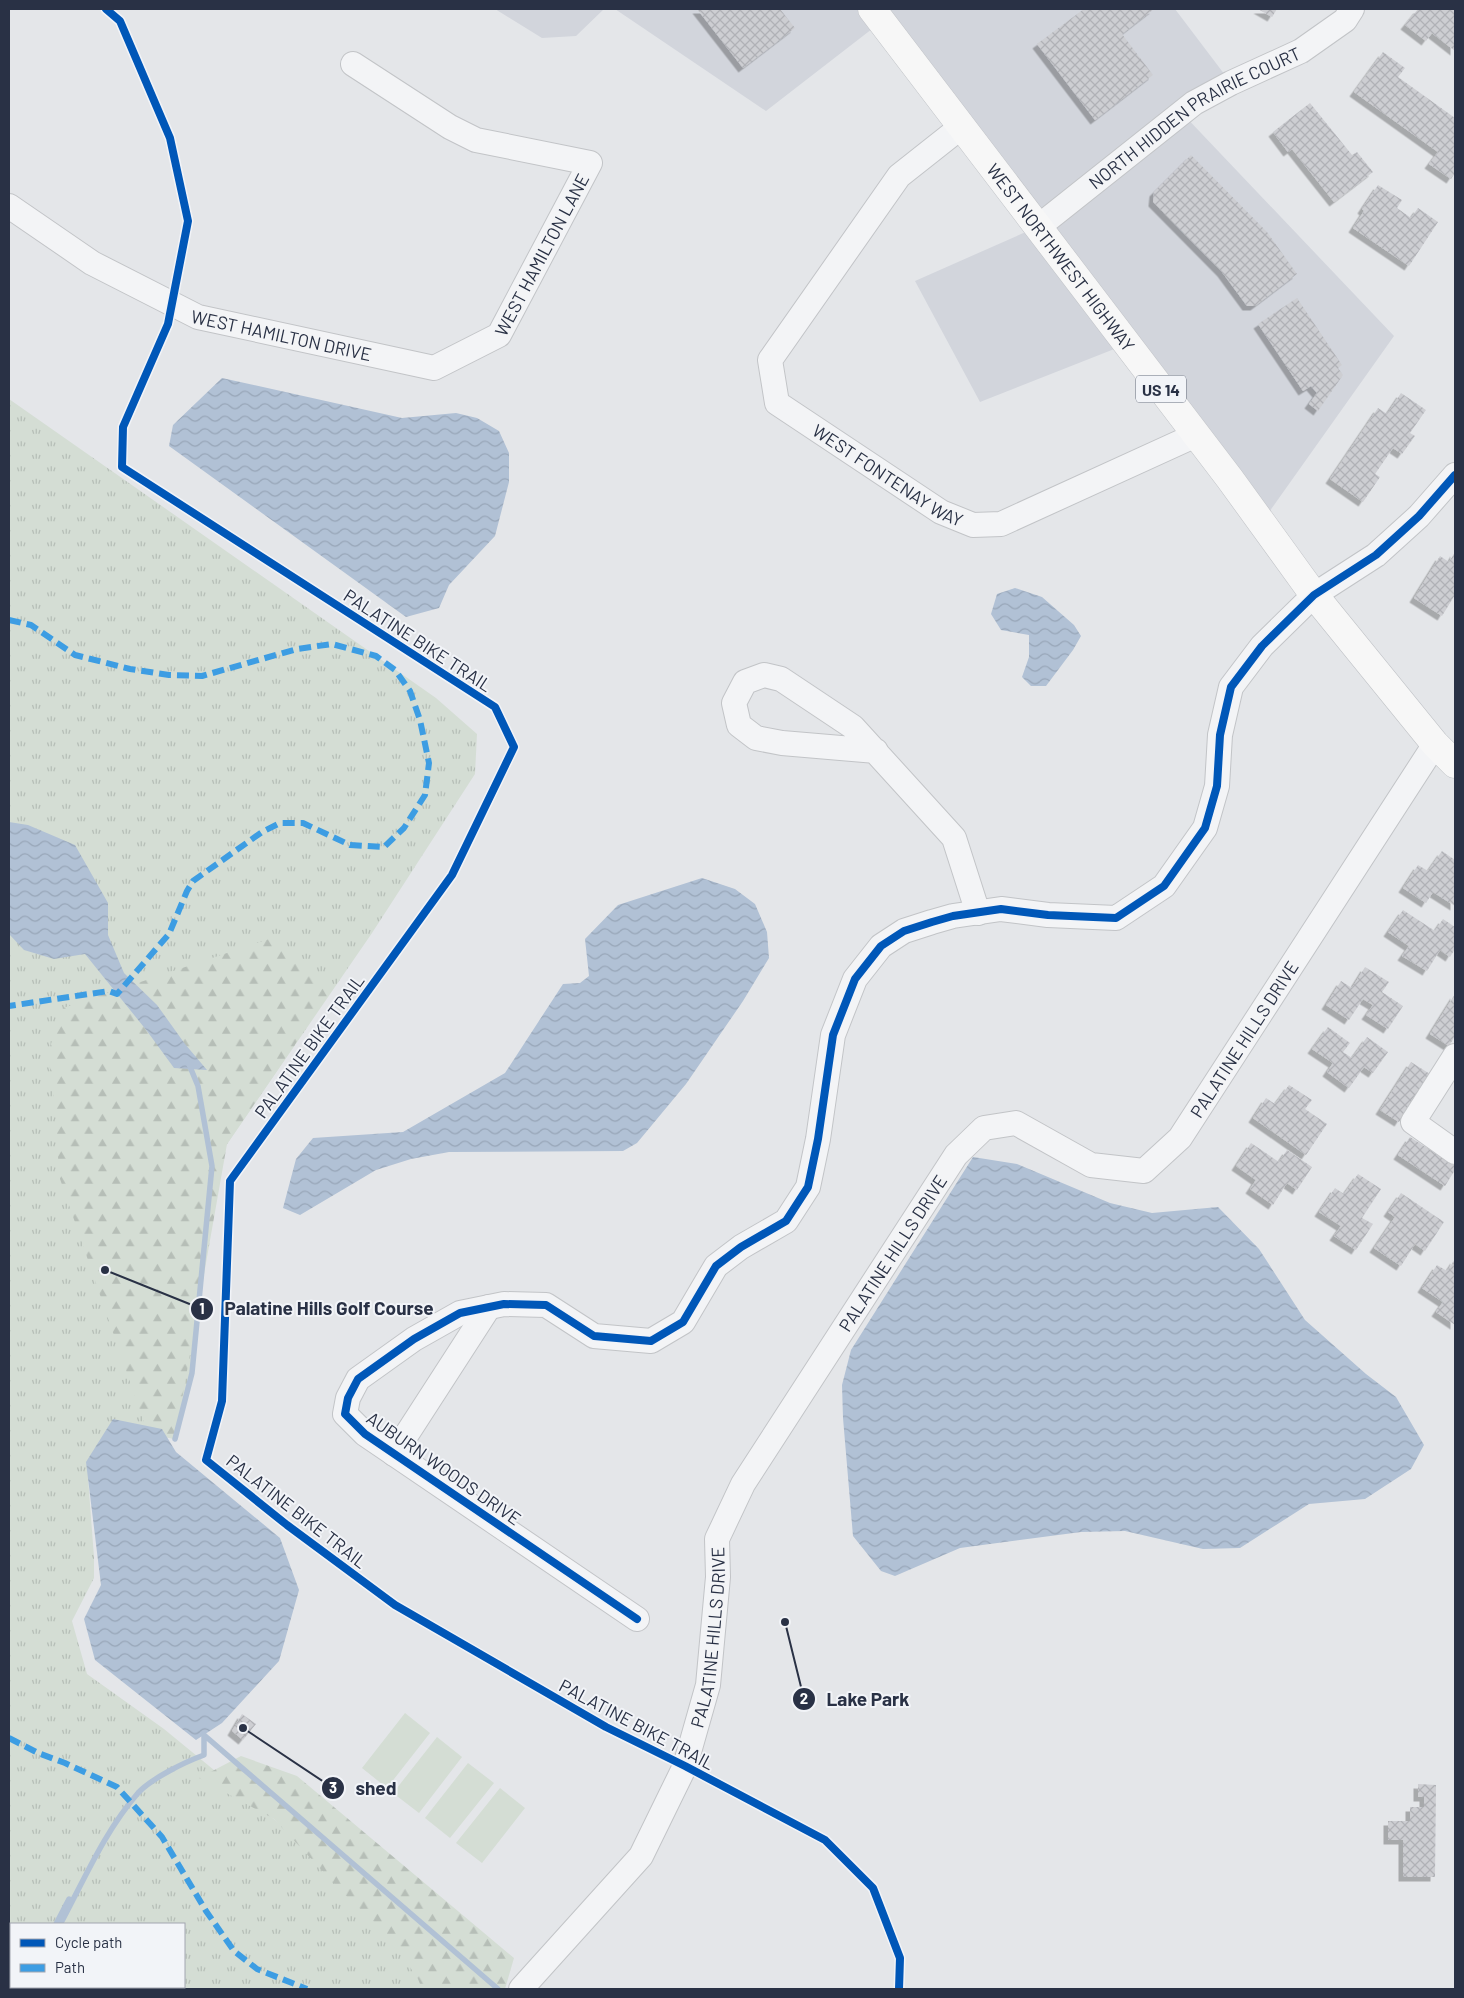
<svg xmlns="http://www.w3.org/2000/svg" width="1464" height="1998" viewBox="0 0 1464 1998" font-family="Barlow,sans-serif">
	<defs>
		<pattern id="grass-tufts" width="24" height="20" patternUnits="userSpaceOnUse" patternTransform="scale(1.25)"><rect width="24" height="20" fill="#d4ddd4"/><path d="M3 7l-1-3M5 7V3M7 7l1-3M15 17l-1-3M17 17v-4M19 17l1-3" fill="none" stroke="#b6beb7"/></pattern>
		<pattern id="forest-firs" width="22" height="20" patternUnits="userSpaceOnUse" patternTransform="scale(1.25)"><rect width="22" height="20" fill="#d4ddd4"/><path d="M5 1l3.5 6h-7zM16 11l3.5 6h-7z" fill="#b6beb7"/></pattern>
		<pattern id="water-waves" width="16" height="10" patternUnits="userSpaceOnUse" patternTransform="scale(1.25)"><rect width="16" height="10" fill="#b1c1d5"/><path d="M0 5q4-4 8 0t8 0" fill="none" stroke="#98a6b8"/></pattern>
		<pattern id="building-cross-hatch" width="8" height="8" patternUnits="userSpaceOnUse" patternTransform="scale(1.25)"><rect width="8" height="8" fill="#cdced2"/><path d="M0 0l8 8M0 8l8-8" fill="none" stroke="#b0b1b6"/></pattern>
		<filter id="shadow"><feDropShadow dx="-4.5" dy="4.5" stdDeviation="0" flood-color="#0004"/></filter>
	</defs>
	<rect width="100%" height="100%" fill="#e4e6e9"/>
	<path fill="#d2d5dc" d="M 495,9 L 604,9 L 576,36 L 542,38 Z
		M 615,9 L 1175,9 L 1231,83 L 1182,113 L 1394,336 L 1262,522 L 1127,344 L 980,402 L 915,281 L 1037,227 L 881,22 L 766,111 Z"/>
	<path fill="url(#grass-tufts)" fill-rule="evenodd" d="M 9,399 L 436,698 L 477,734 L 475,774 L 372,933 L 212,1166 L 192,1373 L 175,1439 L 148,1434 L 88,1478 L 94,1557 L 94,1578 L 72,1621 L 87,1674 L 164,1729 L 481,1989 L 9,1989 ZM 11,1924 L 184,1924 L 184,1987 L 11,1987 Z"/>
	<path fill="url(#forest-firs)" d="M 275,937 L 334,987 L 227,1144 L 175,1439 L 148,1434 L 59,1176 L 56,1117 L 48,1053 L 63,1008 Z
		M 241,1756 L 297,1776 L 514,1958 L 505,1989 L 422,1989 L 418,1979 L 389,1936 L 342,1892 L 274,1819 L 199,1778 Z"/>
	<path fill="#d4ddd4" d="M 405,1713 L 430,1733 L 387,1788 L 362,1768 Z
		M 437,1737 L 462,1757 L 419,1813 L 393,1793 Z
		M 468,1763 L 494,1783 L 450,1838 L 425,1818 Z
		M 500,1788 L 525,1808 L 482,1863 L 456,1843 Z"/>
	<path fill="url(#water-waves)" d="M 222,378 L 402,418 L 456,413 L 477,418 L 499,431 L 509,453 L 509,482 L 495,536 L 449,585 L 439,608 L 406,617 L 169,446 L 173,425 Z
		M 1015,588 L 1042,597 L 1074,625 L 1081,636 L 1073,650 L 1046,686 L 1031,686 L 1022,677 L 1029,657 L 1029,635 L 1001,630 L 991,614 L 997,594 Z
		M 9,822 L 28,825 L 75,845 L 108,903 L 108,935 L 124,973 L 157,1005 L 185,1044 L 207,1070 L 174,1068 L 147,1031 L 85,954 L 54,959 L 24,950 L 9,934 Z
		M 702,878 L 735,889 L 755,904 L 767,932 L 769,958 L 743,1001 L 686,1084 L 637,1143 L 623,1151 L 449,1152 L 411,1159 L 376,1170 L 300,1215 L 283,1208 L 296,1159 L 313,1138 L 403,1132 L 505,1073 L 563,984 L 580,983 L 589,976 L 585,939 L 618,905 Z
		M 973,1157 L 1017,1164 L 1110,1203 L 1152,1213 L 1218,1207 L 1259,1249 L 1305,1320 L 1366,1374 L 1396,1397 L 1424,1445 L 1411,1469 L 1365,1499 L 1309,1504 L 1240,1548 L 1203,1549 L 1125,1531 L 1081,1532 L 960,1548 L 895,1576 L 881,1571 L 853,1536 L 843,1418 L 842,1385 L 851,1350 Z
		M 113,1419 L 162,1429 L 176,1452 L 280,1538 L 299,1590 L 279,1661 L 222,1723 L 196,1740 L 95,1660 L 84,1619 L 101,1585 L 86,1462 Z"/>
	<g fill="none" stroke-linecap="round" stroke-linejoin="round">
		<path stroke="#b1c1d5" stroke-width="5.5" d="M 175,1439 L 192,1373 L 212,1166 L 198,1086 L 188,1062
			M 204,1735 L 498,1989
			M 56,1924 L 69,1899 L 62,1921 C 85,1878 105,1831 138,1793 C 152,1778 185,1762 204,1755 L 204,1735
			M 25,1989 L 26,1987"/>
	</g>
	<path fill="url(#building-cross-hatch)" filter="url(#shadow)" d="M 697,9 L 780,9 L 795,28 L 743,68 Z
		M 1084,9 L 1154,9 L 1122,34 L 1153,75 L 1095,120 L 1037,44 Z
		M 1258,9 L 1277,9 L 1272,17 Z
		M 1418,9 L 1455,9 L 1455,51 L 1432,33 L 1426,41 L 1405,25 Z
		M 1383,52 L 1405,68 L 1398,77 L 1455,118 L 1455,173 L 1451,179 L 1429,164 L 1438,152 L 1354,92 Z
		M 1310,103 L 1352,155 L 1357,152 L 1373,172 L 1334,202 L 1292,149 L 1288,152 L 1273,132 Z
		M 1191,155 L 1267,232 L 1297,274 L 1255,306 L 1247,306 L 1222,272 L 1153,202 L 1154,192 Z
		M 1378,185 L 1402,200 L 1397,208 L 1411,218 L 1418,208 L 1438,222 L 1409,266 L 1353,228 L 1364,211 L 1362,209 Z
		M 1297,298 L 1342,365 L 1338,368 L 1343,375 L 1318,411 L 1309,404 L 1317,393 L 1311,386 L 1303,391 L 1258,324 Z
		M 1401,393 L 1426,410 L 1410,433 L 1415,436 L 1402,454 L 1393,448 L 1375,474 L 1380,477 L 1363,502 L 1330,479 L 1378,408 L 1387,414 Z
		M 1455,552 L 1455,595 L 1442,616 L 1414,598 L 1440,556 L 1449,562 Z
		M 1442,851 L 1455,860 L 1455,906 L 1433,892 L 1426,903 L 1403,888 L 1418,865 L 1428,871 Z
		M 1403,910 L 1435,931 L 1443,919 L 1455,927 L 1455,949 L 1450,957 L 1440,950 L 1427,971 L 1402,956 L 1409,946 L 1388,932 Z
		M 1365,967 L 1389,982 L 1382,992 L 1403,1006 L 1388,1029 L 1366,1015 L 1373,1005 L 1363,999 L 1349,1020 L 1326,1005 L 1341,981 L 1352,988 Z
		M 1455,994 L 1455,1036 L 1449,1046 L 1430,1034 Z
		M 1328,1027 L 1350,1043 L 1343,1052 L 1352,1058 L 1367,1037 L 1388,1052 L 1373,1073 L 1364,1067 L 1349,1088 L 1327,1072 L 1333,1063 L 1312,1049 Z
		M 1411,1062 L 1430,1074 L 1399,1122 L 1380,1110 Z
		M 1289,1085 L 1312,1100 L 1305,1109 L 1327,1124 L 1306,1155 L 1253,1118 L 1266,1098 L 1275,1104 Z
		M 1410,1137 L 1455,1166 L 1455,1170 L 1445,1186 L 1398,1155 Z
		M 1251,1143 L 1279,1162 L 1287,1150 L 1312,1167 L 1297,1190 L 1287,1183 L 1273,1205 L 1250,1189 L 1256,1180 L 1236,1166 Z
		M 1358,1174 L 1381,1189 L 1362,1218 L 1373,1224 L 1356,1250 L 1334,1236 L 1341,1226 L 1319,1212 L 1335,1188 L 1344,1194 Z
		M 1401,1193 L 1444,1222 L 1425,1251 L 1415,1244 L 1401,1266 L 1374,1248 L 1395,1217 L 1388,1212 Z
		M 1455,1259 L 1455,1325 L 1436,1312 L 1443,1302 L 1422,1288 L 1437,1265 L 1447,1271 Z
		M 242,1714 L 256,1724 L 243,1740 L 232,1731 Z
		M 1418,1784 L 1436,1785 L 1435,1877 L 1403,1877 L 1403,1840 L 1388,1840 L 1388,1821 L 1410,1821 L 1410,1807 L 1424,1807 L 1424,1797 L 1418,1797 Z"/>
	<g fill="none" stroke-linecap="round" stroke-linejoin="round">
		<g stroke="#c2c4c7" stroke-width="26">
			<g id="street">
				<path id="s1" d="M 961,127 L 899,176 L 770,360 L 777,403 L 941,512 L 973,525 L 1001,524 L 1196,435"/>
				<path id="s2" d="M 9,206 L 92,263 L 198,317 L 434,368 L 499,335 L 590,163 L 476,140 L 450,127 L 353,64"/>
				<path id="s3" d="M 1038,227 L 1194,103 L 1231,83 L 1301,51 L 1345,20 L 1352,9"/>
				<path d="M 876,751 L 782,743 L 756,738 L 739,725 L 734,703 L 745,682 L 764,675 L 781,679 L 853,727 L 954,838 L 978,913"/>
				<path d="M 1455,1056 L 1413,1122 L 1455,1152"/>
				<path d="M 394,1454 L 489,1307"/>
				<path d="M 637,1619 L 365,1434 L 345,1414 L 348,1398 L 358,1379 L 414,1339 L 460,1313 L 504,1304 L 546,1305 L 594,1336 L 651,1341 L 683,1322 L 716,1266 L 741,1247 L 786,1221 L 808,1187 L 818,1139 L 833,1035 L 855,979 L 881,946 L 904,931 L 932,922 L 953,916 L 1001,909 L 1048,915 L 1116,918 L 1164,886 L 1205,828 L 1217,786 L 1220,735 L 1231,687 L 1262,646 L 1314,595 L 1376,555 L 1419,516 L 1455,475"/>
				<path id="s4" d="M 521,1989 L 641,1856 L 685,1766 L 708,1685 L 718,1577 L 717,1539 L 743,1484 L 956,1155 L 984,1128 L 1016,1123 L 1091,1165 L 1144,1171 L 1180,1138 L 1435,744"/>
			</g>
		</g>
		<g stroke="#c0c3c7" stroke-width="29">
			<g id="primary">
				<path id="s5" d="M 872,9 L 1230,479 L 1314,595 L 1435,744 L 1455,764"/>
			</g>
		</g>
		<use href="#street" stroke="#f3f4f6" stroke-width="24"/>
		<use href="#primary" stroke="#f7f7f7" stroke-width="28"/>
		<path stroke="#3d9de3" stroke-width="6" stroke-dasharray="12 6" stroke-linecap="butt" d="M 9,620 L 31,625 L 75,655 L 130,669 L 169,675 L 202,676 L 297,649 L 332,644 L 376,656 L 395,670 L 410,691 L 420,720 L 429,763 L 425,795 L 404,828 L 384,847 L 350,845 L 303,823 L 280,823 L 262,832 L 193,881 L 187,891 L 169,934 L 117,994 L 109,991 L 9,1006
			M 9,1738 L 38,1753 L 65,1763 L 117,1787 L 162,1837 L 206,1911 L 234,1951 L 257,1969 L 307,1989"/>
		<g stroke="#f2f4f8" stroke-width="11">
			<path id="cycleway" d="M 106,9 L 120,21 L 170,138 L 188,221 L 168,324 L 123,427 L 122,467 L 495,707 L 514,747 L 452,875 L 230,1181 L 222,1401 L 206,1460 L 287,1525 L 395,1605 L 606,1727 L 685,1766 L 825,1840 L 873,1888 L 900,1958 L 899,1989
				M 637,1619 L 365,1434 L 345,1414 L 348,1398 L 358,1379 L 414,1339 L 460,1313 L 504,1304 L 546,1305 L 594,1336 L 651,1341 L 683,1322 L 716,1266 L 741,1247 L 786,1221 L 808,1187 L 818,1139 L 833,1035 L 855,979 L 881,946 L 904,931 L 932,922 L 953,916 L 1001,909 L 1048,915 L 1116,918 L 1164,886 L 1205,828 L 1217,786 L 1220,735 L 1231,687 L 1262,646 L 1314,595 L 1376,555 L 1419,516 L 1455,475"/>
		</g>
		<use href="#cycleway" stroke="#0057b8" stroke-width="8"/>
	</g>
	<g text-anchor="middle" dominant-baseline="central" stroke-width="4" stroke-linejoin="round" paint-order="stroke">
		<rect fill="#f2f4f8" stroke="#656c7b" stroke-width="1" x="1136" y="375.5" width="50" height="27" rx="4"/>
		<g font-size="16" font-weight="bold" fill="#293145">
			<text x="1161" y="389">US 14</text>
		</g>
		<g font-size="18" fill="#293145" stroke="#f2f4f8">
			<text stroke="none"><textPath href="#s3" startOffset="192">NORTH HIDDEN PRAIRIE COURT</textPath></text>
			<text stroke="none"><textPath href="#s2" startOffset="625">WEST HAMILTON LANE</textPath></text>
			<text stroke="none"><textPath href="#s5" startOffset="312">WEST NORTHWEST HIGHWAY</textPath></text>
			<text stroke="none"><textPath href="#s2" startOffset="305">WEST HAMILTON DRIVE</textPath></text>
			<text stroke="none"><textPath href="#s1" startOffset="480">WEST FONTENAY WAY</textPath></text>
			<text transform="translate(418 640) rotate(33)">PALATINE BIKE TRAIL</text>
			<text stroke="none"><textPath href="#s4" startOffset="1340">PALATINE HILLS DRIVE</textPath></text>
			<text transform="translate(309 1046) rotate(-54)">PALATINE BIKE TRAIL</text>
			<text stroke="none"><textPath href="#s4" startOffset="846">PALATINE HILLS DRIVE</textPath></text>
			<text transform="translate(444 1468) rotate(35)">AUBURN WOODS DRIVE</text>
			<text transform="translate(297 1511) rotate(38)">PALATINE BIKE TRAIL</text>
			<text stroke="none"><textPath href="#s4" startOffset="411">PALATINE HILLS DRIVE</textPath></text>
			<text transform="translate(637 1724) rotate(28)">PALATINE BIKE TRAIL</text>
		</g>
	</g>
	<path fill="none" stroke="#293145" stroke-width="2" d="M105 1270L202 1309M785 1622L804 1699M243 1728L333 1788"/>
	<g fill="#293145" stroke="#f2f4f8" stroke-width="2">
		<circle cx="105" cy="1270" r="5"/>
		<circle cx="785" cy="1622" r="5"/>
		<circle cx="243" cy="1728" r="5"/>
		<circle cx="202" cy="1309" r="12"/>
		<circle cx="804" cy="1699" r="12"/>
		<circle cx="333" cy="1788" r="12"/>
	</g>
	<g font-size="15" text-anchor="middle" font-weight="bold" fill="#fff">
		<text x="202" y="1314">1</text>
		<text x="804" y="1704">2</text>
		<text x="333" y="1793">3</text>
	</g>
	<g font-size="19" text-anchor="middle" font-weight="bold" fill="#293145" stroke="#f2f4f8" stroke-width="4" stroke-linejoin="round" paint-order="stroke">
		<text x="329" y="1315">Palatine Hills Golf Course</text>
		<text x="868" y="1706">Lake Park</text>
		<text x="376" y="1795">shed</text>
	</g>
	<rect width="1464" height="1998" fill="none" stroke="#293145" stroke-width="20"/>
	<rect x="10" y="1923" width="175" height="65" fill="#f2f4f8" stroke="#a2a6b0"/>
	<rect x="20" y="1939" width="25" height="8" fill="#0057b8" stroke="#a2a6b0"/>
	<text x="55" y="1948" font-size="15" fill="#293145">Cycle path</text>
	<rect x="20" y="1964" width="25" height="8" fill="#3d9de3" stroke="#a2a6b0"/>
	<text x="55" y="1973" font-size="15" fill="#293145">Path</text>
</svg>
